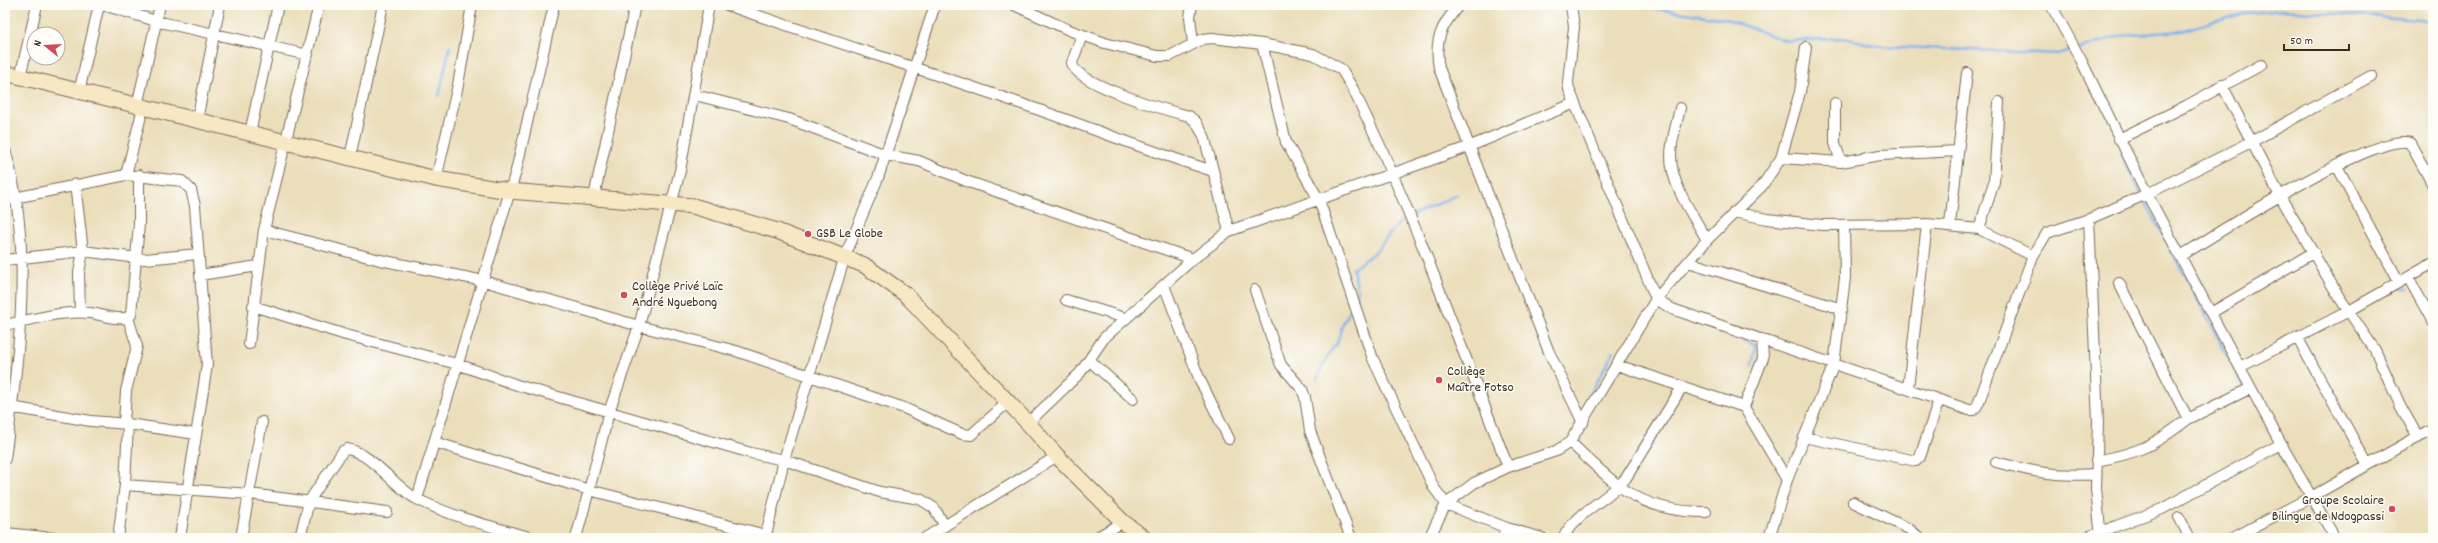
<svg xmlns="http://www.w3.org/2000/svg" width="2438" height="543" viewBox="0 0 2438 543" font-family="Dekko,sans-serif">
	<rect width="100%" height="100%" fill="#fdfcf7"/>
	<filter id="ink" filterUnits="userSpaceOnUse"><feTurbulence type="fractalNoise" baseFrequency=".025" numOctaves="2"/><feDisplacementMap in="SourceGraphic" scale="8" xChannelSelector="R" yChannelSelector="G"/><feConvolveMatrix kernelMatrix="1 2 1 2 8 2 1 2 1" color-interpolation-filters="sRGB"/></filter>
	<filter id="wash" filterUnits="userSpaceOnUse"><feTurbulence type="fractalNoise" baseFrequency=".012" numOctaves="4" result="noise"/><feDisplacementMap in="SourceGraphic" scale="16" xChannelSelector="R" yChannelSelector="G"/><feGaussianBlur stdDeviation="0.9" result="paint"/><feColorMatrix in="noise" values="0 0 0 0 0 0 0 0 0 0 0 0 0 0 0 0 0 1.4 0 .05"/><feComposite in="paint" operator="in"/></filter>
	<g filter="url(#wash)">
		<rect width="100%" height="100%" fill="#ebdebb"/>
		<g fill="none" stroke-linecap="round" stroke-linejoin="round">
			<path stroke="#80b3ed" stroke-width="2.5" d="M 1630,5 L 1726,19 L 1787,41 L 1843,38 L 1879,46 L 2061,54 L 2073,50
				M 2078,49 L 2119,36 L 2180,31 L 2245,13 L 2286,10 L 2433,21
				M 439,96 L 450,46
				M 2120,154 L 2141,193
				M 2144,199 L 2245,389
				M 1413,215 L 1457,195
				M 2196,276 L 2201,284
				M 2398,286 L 2407,289
				M 1356,296 L 1358,291 L 1353,269 L 1376,251 L 1399,223 L 1409,217
				M 1739,338 L 1756,346 L 1752,365
				M 1317,379 L 1328,355 L 1337,343 L 1343,323 L 1352,307
				M 1588,398 L 1614,351
				M 2279,452 L 2290,472
				M 55,535 L 78,538"/>
		</g>
	</g>
	<g filter="url(#ink)">
		<g fill="none" stroke-linecap="round" stroke-linejoin="round">
			<g stroke="#796955" stroke-width="12">
				<path id="street" d="M 103,5 L 156,21 L 308,55
					M 709,5 L 680,171 L 639,326 L 609,412 L 589,490 L 766,535 L 784,460 L 845,256 L 878,178 L 935,5
					M 727,5 C 825,39 924,70 1022,104 C 1086,126 1148,151 1213,171
					M 1014,5 L 1069,30 L 1105,43 L 1157,56 L 1170,56 L 1203,39 L 1212,38 L 1262,44 L 1313,54 L 1341,69 L 1353,89 L 1383,152 L 1423,247 L 1508,467
					M 1192,5 L 1190,17 L 1193,44
					M 1459,5 C 1441,26 1434,40 1439,68 L 1549,352 L 1583,423
					M 1571,5 L 1574,27 L 1568,82 L 1569,89 L 1656,299 L 1672,309 L 1969,410 L 1974,410 L 1978,404 L 2033,256 L 2047,233 L 2089,219 L 2147,194 L 2251,142 L 2371,76
					M 2051,5 L 2081,60 L 2147,194 L 2281,444 L 2335,538
					M 1082,35 L 1072,63 C 1074,84 1169,111 1189,116 L 1196,122 L 1204,136 L 1229,231
					M 1262,44 L 1286,142 L 1319,200 L 1373,359 L 1434,488 L 1446,504 L 1507,528 L 1542,538
					M 20,77 L 37,5
					M 2222,85 L 2280,196 L 2339,297 L 2375,350 L 2401,407 L 2418,437
					M 79,92 L 99,5
					M 695,95 L 789,119 L 886,155 L 919,161 L 966,181 L 1193,259
					M 1835,103 L 1835,143 L 1841,162
					M 137,106 L 160,5
					M 1680,108 C 1677,123 1671,140 1671,156 C 1671,186 1693,215 1707,240
					M 197,120 L 220,5
					M 250,133 L 278,5
					M 2119,139 L 2186,106 L 2261,65
					M 5,150 C 35,250 18,358 5,459
					M 350,157 L 383,5
					M 1781,158 L 1841,162 L 1880,155 L 1958,151
					M 2337,166 L 2399,282
					M 126,175 L 143,108
					M 436,179 L 458,85 L 472,5
					M 75,184 L 83,251 L 79,273 L 80,312
					M 594,197 L 635,5
					M 5,200 L 126,175 L 182,181 L 191,190 L 195,206 L 207,365 L 180,538
					M 1734,212 L 1767,219 L 1822,225 L 1927,224 L 1979,229 L 2033,256
					M 2089,219 L 2098,421 L 2096,489 L 2101,538
					M 1950,225 L 1967,73
					M 1979,229 L 1994,182 L 1999,102
					M 264,230 L 380,260 L 484,281 L 639,326 L 736,351 L 904,408 L 962,434 L 971,435 L 1008,402
					M 2181,256 C 2214,235 2379,130 2410,143 L 2433,185
					M 5,260 L 83,251 L 145,259 L 198,254
					M 1688,262 L 1842,309
					M 200,275 L 258,266
					M 2408,277 L 2433,322
					M 2119,283 L 2188,419 L 2251,388
					M 1164,285 L 1199,378 L 1229,439
					M 1255,290 L 1281,365 L 1302,389 L 1305,397 L 1310,431 L 1351,538
					M 1066,300 L 1125,318
					M 253,306 L 346,335 L 457,364 L 517,385 L 751,453 L 784,460 L 880,492 L 920,499 L 934,508 L 945,526
					M 2211,313 L 2314,252
					M 5,325 C 32,320 62,310 90,313 C 100,314 123,323 131,315 L 139,224 L 139,175
					M 2297,337 L 2367,464
					M 249,344 L 264,230 L 319,5
					M 1090,361 L 1133,399
					M 1617,365 L 1744,407 L 1787,480
					M 2240,367 L 2349,311 L 2433,263
					M 1908,388 L 1927,224
					M 5,406 L 91,421 L 128,424 L 196,434
					M 1744,407 L 1763,358 L 1762,339
					M 1028,423 L 1080,373 L 1104,338 L 1193,259 L 1229,231 L 1468,147 L 1575,103
					M 124,424 L 126,391 L 137,346 L 128,318
					M 1804,437 L 1916,461 L 1920,457 L 1939,400
					M 434,442 L 589,490 L 576,538
					M 1570,442 C 1616,485 1638,512 1706,512
					M 2096,461 C 2139,453 2153,446 2188,419
					M 1996,462 C 2033,472 2057,477 2096,474
					M 125,485 L 250,494 L 387,512
					M 417,499 L 516,171 L 554,5
					M 1853,502 L 1909,529 L 1920,538
					M 2179,517 L 2190,538
					M 5,533 L 53,538
					M 118,538 L 125,485 L 128,424
					M 241,538 L 262,422
					M 300,538 L 309,501 L 343,451 L 347,449 C 371,453 393,485 415,498 C 451,517 494,527 533,538
					M 925,538 L 1057,456
					M 1096,538 L 1123,522
					M 1429,538 L 1446,504 L 1474,483 L 1508,467 L 1556,451 L 1570,442 L 1656,299 L 1707,240 L 1762,186 L 1781,158 L 1800,92 L 1806,47
					M 1502,538 L 1507,528
					M 1563,538 C 1576,512 1608,500 1626,478 L 1682,387
					M 1769,538 L 1787,480 L 1834,364 L 1845,278 L 1844,225
					M 2084,538 L 2162,509 L 2281,444
					M 2233,538 L 2311,497 L 2433,428"/>
			</g>
			<g stroke="#796955" stroke-width="17">
				<path id="secondary" d="M 5,73 L 436,179 L 509,191 L 693,206 L 777,231 L 864,265 L 905,294 L 1028,423 L 1057,456 L 1123,522 L 1144,538"/>
			</g>
			<use href="#street" stroke="#fff" stroke-width="10"/>
			<use href="#secondary" stroke="#f8e7c3" stroke-width="15"/>
		</g>
	</g>
	<g fill="#d1495b" stroke="#fdfcf7" stroke-width="1.5">
		<circle cx="808" cy="234" r="4"/>
		<circle cx="624" cy="295" r="4"/>
		<circle cx="1439" cy="380" r="4"/>
		<circle cx="2392" cy="509" r="4"/>
	</g>
	<g text-anchor="middle" dominant-baseline="central" stroke-width="3" stroke-linejoin="round" paint-order="stroke">
		<g font-size="14" fill="#3b2a1e" stroke="#fdfcf7" text-anchor="start">
			<text x="816" y="234">GSB Le Globe</text>
			<text x="632" y="287">Collège Privé Laïc<tspan x="632" dy="16">André Nguebong</tspan></text>
			<text x="1447" y="372">Collège<tspan x="1447" dy="16">Maître Fotso</tspan></text>
			<text x="2384" y="501" text-anchor="end">Groupe Scolaire<tspan x="2384" dy="16">Bilingue de Ndogpassi</tspan></text>
		</g>
	</g>
	<rect width="2438" height="543" fill="none" stroke="#fdfcf7" stroke-width="20"/>
	<g transform="translate(46 46) rotate(288)"><circle r="19" fill="#fdfcf7" stroke="#afa8a0"/>
	<path d="M0-3L7 15L0 10L-7 15Z" fill="#d1495b"/>
	<text y="-6" font-size="11" font-weight="bold" text-anchor="middle" fill="#3b2a1e">N</text>
	</g>
	<path d="M2284 44v6h65v-6" fill="none" stroke="#3b2a1e" stroke-width="2"/>
	<text x="2290" y="44" font-size="12" fill="#3b2a1e" stroke="#fdfcf7" stroke-width="3" paint-order="stroke">50 m</text>
</svg>
